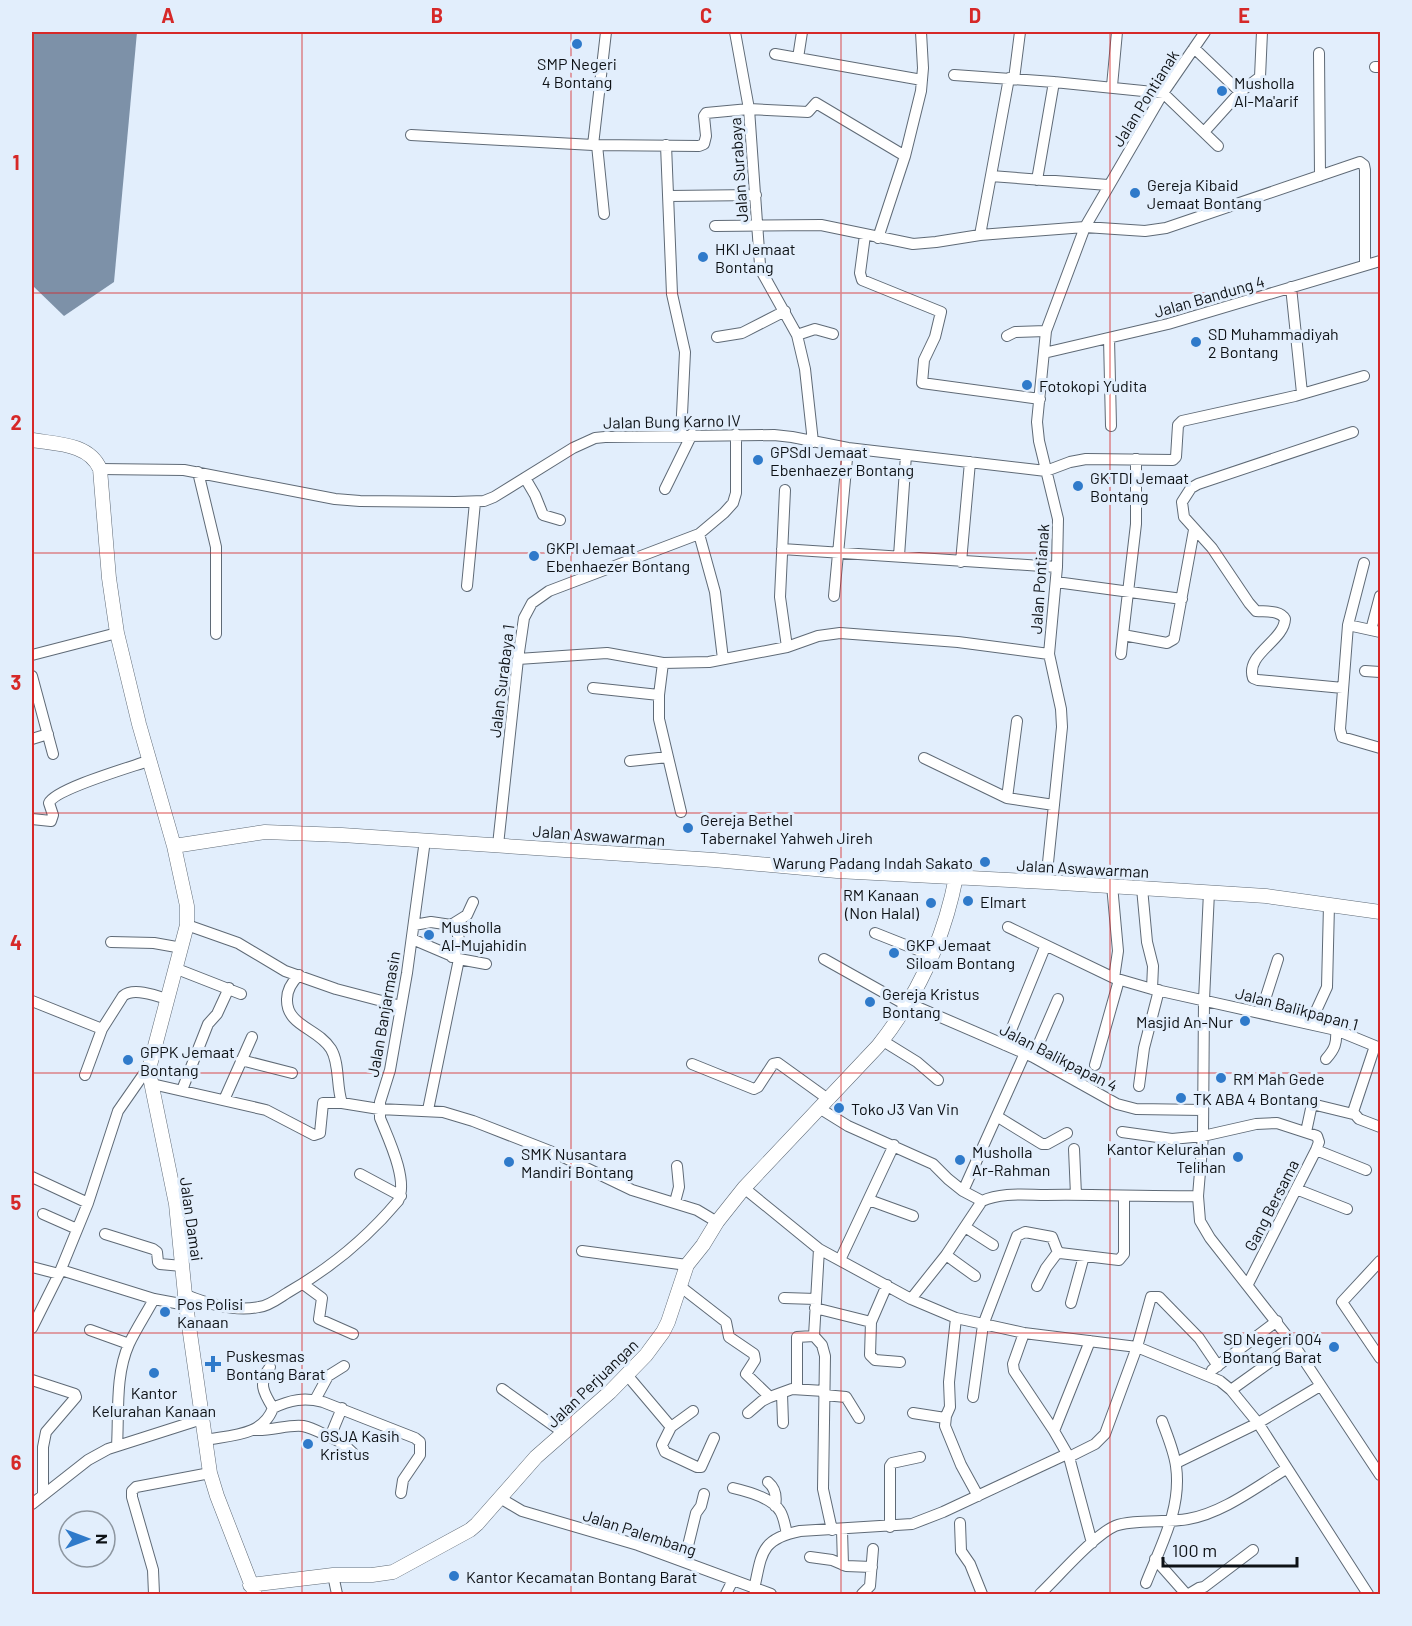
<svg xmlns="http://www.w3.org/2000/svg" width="1412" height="1626" viewBox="0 0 1412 1626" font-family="Barlow,sans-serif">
	<rect width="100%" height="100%" fill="#e2eefc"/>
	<path fill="#7d91a8" d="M 32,32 L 137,32 L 114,282 L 64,316 L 32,285 Z"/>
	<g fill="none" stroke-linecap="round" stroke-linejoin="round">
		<g stroke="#5f6a76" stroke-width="12">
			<path id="street" d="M 606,32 L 593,145 L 699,146 L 704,144 L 706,136 L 704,116 L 706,113 L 749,109 L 808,112 L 816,103 L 905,156
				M 735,32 L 749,109 L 760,265 L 763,274 L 797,335 L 805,369 L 813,442
				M 1194,48 L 1240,92
				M 1319,53 L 1320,176
				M 775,54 L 922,80
				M 798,58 L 802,32
				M 1375,67 L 1380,67
				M 954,75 L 1054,82 L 1163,93 L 1218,146
				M 1014,79 L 1020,32
				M 1112,86 L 1117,32
				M 1204,132 L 1240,92 L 1260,77 L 1262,32
				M 411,135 L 593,145
				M 597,145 L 604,214
				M 666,145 L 672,294 L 685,352 L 681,435
				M 991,176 L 1108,185
				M 1037,180 L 1054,82
				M 669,196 L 756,195
				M 715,226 L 821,225 L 913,244 L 936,242 L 980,235 L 1085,227 L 1145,231 L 1166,228 L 1360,162 L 1364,165 L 1365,170 L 1365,265
				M 865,235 L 860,273 L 862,280 L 941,312 L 935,337 L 924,360 L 922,383 L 1040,399
				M 980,235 L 1009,78
				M 878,238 L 905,156 L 921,91 L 923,68 L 921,32
				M 1291,287 L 1302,393
				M 797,335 L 815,329 L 833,334
				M 1007,336 L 1015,332 L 1046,331
				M 717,337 L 742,333 L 785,311
				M 1109,338 L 1111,426
				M 1044,353 L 1168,324 L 1380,261
				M 1136,459 L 1136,524 L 1123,635 L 1167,643 L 1174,639 L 1194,530
				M 100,469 L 184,470 L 335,499 L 360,501 L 455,502 L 484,501 L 494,497 L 573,448 L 595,438 L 605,437 L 774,435 L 792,437 L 848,448 L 1046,471 L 1070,462 L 1086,459 L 1173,460 L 1176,457 L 1178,425 L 1182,421 L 1295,396 L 1364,376
				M 198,472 L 216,547 L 216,634
				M 525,478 L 535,495 L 543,515 L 560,520
				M 665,489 L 692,434
				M 785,490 L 780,597 L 787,647
				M 699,534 L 715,592 L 723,659
				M 782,549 L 1057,567
				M 899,556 L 906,455
				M 961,562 L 970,462
				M 1056,582 L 1182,599
				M 467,586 L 475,502
				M 834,596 L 848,448
				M 1348,625 L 1364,563
				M 1371,630 L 1380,596
				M 1380,632 L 1348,625 L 1340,729 L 1342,737 L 1380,748
				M 1121,654 L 1123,635
				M 32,655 L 117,633
				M 518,659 L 607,653 L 663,663 L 709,662 L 787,647 L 818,636 L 840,633 L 958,642 L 1049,654
				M 663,663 L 659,695 L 659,719 L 681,812
				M 1365,671 L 1380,672
				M 32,676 L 53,754
				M 593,688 L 659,695
				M 1343,688 L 1258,680 L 1253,678 C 1245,654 1284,641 1285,619 C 1280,610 1266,612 1256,611 L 1249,603 L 1212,548 L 1184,517 L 1182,502 L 1191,488 L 1198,484 L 1353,432
				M 32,739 L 48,734
				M 924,758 L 1007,798 L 1054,805
				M 630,761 L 668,757
				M 1007,798 L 1017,721
				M 32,819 L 51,821 L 53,815 L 49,803 C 55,789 131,767 148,761
				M 498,845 L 518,659 L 524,618 L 532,603 L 549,591 L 699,534 L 724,513 L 733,503 L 736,493 L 736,434
				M 1046,882 L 1062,727 L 1061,709 L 1049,654 L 1057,567 L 1058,519 L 1039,441 L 1037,422 L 1046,331 L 1085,227 L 1163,93 L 1205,32
				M 1112,885 L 1118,951 L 1114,978
				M 1142,888 L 1147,942 L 1153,966 L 1152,989
				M 1209,892 L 1204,1000 L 1203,1136 L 1198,1196 L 1200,1221 L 1210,1238 L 1294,1345 L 1380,1475
				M 187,925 L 238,943 L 285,971 L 336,989 L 401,1006
				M 414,925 L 431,922 L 451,925 L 467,915 L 473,902
				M 451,925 C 461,934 462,946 452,957
				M 1008,927 L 1114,978 L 1152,989 L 1336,1030 L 1380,1048
				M 875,933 L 933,956
				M 412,939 L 459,959 L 428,1110
				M 111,942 L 154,943 L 182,948
				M 459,959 L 486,964
				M 824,959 L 906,1005
				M 177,969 L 241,994
				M 299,975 C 292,982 287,989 287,999 C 286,1026 318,1028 331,1049 C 340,1064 336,1086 342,1103 L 379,1109 L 443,1112 L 473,1121 L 555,1153 L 632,1190 L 697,1210 L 717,1222
				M 32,1001 L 102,1029
				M 908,1003 L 1033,1057 L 1117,1104 L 1136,1109 L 1203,1110
				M 1261,1012 L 1278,959
				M 1310,1024 L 1327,987 L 1329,905
				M 883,1041 L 917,1062 L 938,1080
				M 1005,1045 L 1045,947
				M 1375,1046 L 1353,1112 L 1359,1119 L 1380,1127
				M 1033,1057 L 1058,999
				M 1326,1059 C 1335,1049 1337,1043 1336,1030
				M 241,1060 L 292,1073
				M 692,1064 L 754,1089 L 758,1087 L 773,1064 L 778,1063 L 828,1099
				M 1095,1065 L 1119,980
				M 85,1075 L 102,1029 L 123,996 C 134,987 155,996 168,999
				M 152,1084 L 266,1110 L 314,1135 L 320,1133 L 323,1103 L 342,1103
				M 1139,1086 L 1144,1048 L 1159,990
				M 182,1090 L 208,1024 L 217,1014 L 229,988
				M 224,1100 L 252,1037
				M 819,1108 L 848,1126 L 933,1164 L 948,1179 L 963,1191 L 982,1201
				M 998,1117 L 1042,1144 L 1047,1144 L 1067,1133
				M 1122,1132 L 1172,1139 L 1203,1136 L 1256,1124 L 1277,1123 L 1317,1136 L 1319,1142 L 1316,1150 L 1248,1284
				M 1306,1132 L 1312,1104 L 1353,1114
				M 1074,1149 L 1076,1195
				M 1316,1150 L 1366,1170
				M 360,1174 L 401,1196
				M 32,1177 L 88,1203
				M 744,1188 L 819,1249 L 911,1299 L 956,1318 L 1024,1333 L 1137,1347 L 1105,1434 L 1095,1444 L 1069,1457
				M 1296,1189 L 1347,1209
				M 963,1191 L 1025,1053
				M 869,1200 L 913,1216
				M 675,1202 L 679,1187 L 677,1166
				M 43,1214 L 77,1229
				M 965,1227 L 993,1245
				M 105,1234 L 153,1249 L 157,1252 L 158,1262 L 160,1264 L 182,1266
				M 819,1249 L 814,1336 L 822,1345 L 825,1356 L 823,1489 L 832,1530
				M 582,1251 L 687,1265
				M 946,1255 L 975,1276
				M 840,1260 L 894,1145
				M 1380,1261 L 1342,1302 L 1380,1358
				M 32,1267 L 59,1274
				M 61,1270 L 154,1299 L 186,1305
				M 303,1284 L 322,1298 L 319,1319 L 353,1334
				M 887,1285 L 871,1322 L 870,1355 L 875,1360 L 900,1362
				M 1037,1286 L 1046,1268 L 1058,1252
				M 681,1287 L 726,1322 L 729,1337 L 754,1354 L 755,1360 L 746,1374 L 770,1397 L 792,1389 L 824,1391
				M 186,1295 C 208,1304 235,1312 259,1307 C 269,1306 279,1298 287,1293 C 329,1269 367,1238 398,1201 C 409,1181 388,1138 380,1118 L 380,1102 L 390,1070 L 407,973 L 425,840
				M 784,1298 L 816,1299
				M 911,1299 L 946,1255 L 982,1201 C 1002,1192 1025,1195 1046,1195 C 1097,1194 1148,1197 1198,1196
				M 1071,1303 L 1084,1256
				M 815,1308 L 871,1322
				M 956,1318 L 949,1382 L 950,1407 L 946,1416 L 945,1426 L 961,1465 L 978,1496
				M 32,1328 L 59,1274 L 88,1203 L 118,1111 L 150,1065
				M 90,1330 L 129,1344
				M 1024,1333 L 1013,1364 L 1014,1371 L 1054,1431
				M 1090,1341 L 1054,1431 L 1069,1457 L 1092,1543
				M 1218,1366 L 1199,1338 L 1159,1297 L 1151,1297 L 1137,1347 L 1220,1381 L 1231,1390 L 1258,1423 L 1368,1594
				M 270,1367 C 258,1383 263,1392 273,1408
				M 1212,1370 L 1277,1321
				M 627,1375 L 671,1427 L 662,1445 L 665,1452 L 697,1467 L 701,1467 L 714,1438
				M 32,1380 L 75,1394 L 76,1397 L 46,1432 L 43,1447 L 43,1495
				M 502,1389 L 564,1433
				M 797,1389 L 797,1337 L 814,1336
				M 1231,1390 L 1294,1345
				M 782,1394 L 783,1423
				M 824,1395 L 846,1397 L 859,1418
				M 973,1397 L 983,1325 L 1017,1236 L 1025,1232 L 1052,1237 L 1057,1250 L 1060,1253 L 1119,1260 L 1124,1254 L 1124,1197
				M 315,1400 L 328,1376 L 344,1366
				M 342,1408 L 330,1437 L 342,1443 L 354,1454
				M 748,1413 L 762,1401 L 770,1397
				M 913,1413 L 945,1418
				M 671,1427 L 693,1411
				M 255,1430 C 272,1431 289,1424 303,1426 C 313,1428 321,1433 330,1437
				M 205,1440 C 231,1435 263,1436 273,1408 C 290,1400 304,1397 323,1402 L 415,1438 L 420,1442 L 420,1455 L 403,1480 L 401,1493
				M 117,1446 C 119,1413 115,1375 129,1344 C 136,1329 146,1314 154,1299
				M 1176,1463 L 1258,1423 L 1320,1386
				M 768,1482 C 775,1488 777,1496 775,1506
				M 733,1488 C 746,1491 772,1498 780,1511 C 784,1517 785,1526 787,1534
				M 500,1498 L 522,1511 L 638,1545 L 771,1594
				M 32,1504 L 88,1460 L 108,1449 L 202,1419
				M 960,1523 L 961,1551 L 970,1564 L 982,1594
				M 890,1527 L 890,1466 L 892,1463 L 920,1457
				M 842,1530 L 843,1565
				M 810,1557 L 832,1560 L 846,1566 L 872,1567
				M 1155,1559 L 1186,1594
				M 684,1562 L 696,1513 L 701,1506 L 704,1494
				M 333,1575 L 337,1594
				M 1146,1583 C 1161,1545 1182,1508 1176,1466 C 1174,1451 1167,1435 1162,1421
				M 754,1589 C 762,1554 760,1539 800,1531 L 912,1524 L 943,1512 L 1067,1454
				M 154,1594 L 153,1570 L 132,1497 L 132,1491 L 136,1487 L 210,1473
				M 726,1594 L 733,1580
				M 862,1594 L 870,1586 L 873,1549
				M 1040,1594 C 1058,1577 1094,1535 1115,1526 C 1132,1519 1168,1523 1188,1519 C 1223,1513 1256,1487 1286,1469
				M 1189,1594 L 1199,1588 L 1204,1587 L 1253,1550"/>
		</g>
		<g stroke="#5f6a76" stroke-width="15">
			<path id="secondary" d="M 32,440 C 55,444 89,443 100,469 L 109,578 L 117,633 L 139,724 L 174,846 L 187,906 L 187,925 L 150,1065 L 149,1072 L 176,1204 L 186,1305 L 210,1473 L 217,1496 L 255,1594
				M 174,846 L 265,832 L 342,835 L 714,860 L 837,871 L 1046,882 L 1266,896 L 1380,912
				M 250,1585 L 333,1575 L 372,1575 L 393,1572 L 470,1530 L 477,1524 L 536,1457 L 610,1392 L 646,1355 L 663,1332 L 668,1322 L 687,1265 L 703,1245 L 717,1222 L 744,1188 L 878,1046 C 917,997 944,939 956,877"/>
		</g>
		<use href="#street" stroke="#fff" stroke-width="10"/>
		<use href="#secondary" stroke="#fff" stroke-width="14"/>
	</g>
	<path fill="none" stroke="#d62828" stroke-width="1.5" stroke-opacity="0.55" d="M 302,32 L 302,1594M 571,32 L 571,1594M 841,32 L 841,1594M 1110,32 L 1110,1594M 32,293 L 1380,293M 32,553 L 1380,553M 32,813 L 1380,813M 32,1073 L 1380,1073M 32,1333 L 1380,1333"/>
	<g fill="#2f7aca" stroke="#e2eefc" stroke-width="2">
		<circle cx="577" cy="44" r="6"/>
		<circle cx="1222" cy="91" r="6"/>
		<circle cx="1135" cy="193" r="6"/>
		<circle cx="703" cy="257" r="6"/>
		<circle cx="1196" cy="342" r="6"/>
		<circle cx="1027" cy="385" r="6"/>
		<circle cx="758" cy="460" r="6"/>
		<circle cx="1078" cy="486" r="6"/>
		<circle cx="534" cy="556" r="6"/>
		<circle cx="688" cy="828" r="6"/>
		<circle cx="985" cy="862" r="6"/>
		<circle cx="968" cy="901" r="6"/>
		<circle cx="931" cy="903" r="6"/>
		<circle cx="429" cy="935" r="6"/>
		<circle cx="894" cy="953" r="6"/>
		<circle cx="870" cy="1002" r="6"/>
		<circle cx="1245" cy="1021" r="6"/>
		<circle cx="128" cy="1060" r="6"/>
		<circle cx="1221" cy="1078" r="6"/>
		<circle cx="1181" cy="1098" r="6"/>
		<circle cx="839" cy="1108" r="6"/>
		<circle cx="1238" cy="1157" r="6"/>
		<circle cx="960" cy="1160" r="6"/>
		<circle cx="509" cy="1162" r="6"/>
		<circle cx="165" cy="1312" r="6"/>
		<circle cx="1334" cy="1347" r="6"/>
		<path d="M210 1355h6v6h6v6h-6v6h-6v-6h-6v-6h6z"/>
		<circle cx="154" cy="1373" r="6"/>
		<circle cx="308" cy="1444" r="6"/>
		<circle cx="454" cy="1576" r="6"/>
	</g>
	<g text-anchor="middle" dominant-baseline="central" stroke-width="6" stroke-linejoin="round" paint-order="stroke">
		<g font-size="16" fill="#0e1216" stroke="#e2eefc" text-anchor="start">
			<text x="577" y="63" text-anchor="middle">SMP Negeri<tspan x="577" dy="18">4 Bontang</tspan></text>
			<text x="1234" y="82">Musholla<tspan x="1234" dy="18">Al-Ma'arif</tspan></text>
			<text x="1147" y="184">Gereja Kibaid<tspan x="1147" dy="18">Jemaat Bontang</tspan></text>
			<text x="715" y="248">HKI Jemaat<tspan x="715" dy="18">Bontang</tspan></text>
			<text x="1208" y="333">SD Muhammadiyah<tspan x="1208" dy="18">2 Bontang</tspan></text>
			<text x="1039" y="385">Fotokopi Yudita</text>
			<text x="770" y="451">GPSdI Jemaat<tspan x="770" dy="18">Ebenhaezer Bontang</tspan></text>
			<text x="1090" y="477">GKTDI Jemaat<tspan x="1090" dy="18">Bontang</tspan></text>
			<text x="546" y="547">GKPI Jemaat<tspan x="546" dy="18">Ebenhaezer Bontang</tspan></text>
			<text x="700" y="819">Gereja Bethel<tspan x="700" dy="18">Tabernakel Yahweh Jireh</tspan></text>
			<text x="973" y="862" text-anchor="end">Warung Padang Indah Sakato</text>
			<text x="919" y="894" text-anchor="end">RM Kanaan<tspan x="919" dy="18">(Non Halal)</tspan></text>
			<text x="980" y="901">Elmart</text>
			<text x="441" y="926">Musholla<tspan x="441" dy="18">Al-Mujahidin</tspan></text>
			<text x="906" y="944">GKP Jemaat<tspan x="906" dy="18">Siloam Bontang</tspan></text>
			<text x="882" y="993">Gereja Kristus<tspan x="882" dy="18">Bontang</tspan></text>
			<text x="1233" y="1021" text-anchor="end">Masjid An-Nur</text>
			<text x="140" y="1051">GPPK Jemaat<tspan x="140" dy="18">Bontang</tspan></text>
			<text x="1233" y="1078">RM Mah Gede</text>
			<text x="1193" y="1098">TK ABA 4 Bontang</text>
			<text x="851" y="1108">Toko J3 Van Vin</text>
			<text x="1226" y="1148" text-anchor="end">Kantor Kelurahan<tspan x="1226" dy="18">Telihan</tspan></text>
			<text x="972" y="1151">Musholla<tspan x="972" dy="18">Ar-Rahman</tspan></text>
			<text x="521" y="1153">SMK Nusantara<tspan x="521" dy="18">Mandiri Bontang</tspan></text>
			<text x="177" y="1303">Pos Polisi<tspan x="177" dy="18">Kanaan</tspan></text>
			<text x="1322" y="1338" text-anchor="end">SD Negeri 004<tspan x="1322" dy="18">Bontang Barat</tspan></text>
			<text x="226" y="1355">Puskesmas<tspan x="226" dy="18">Bontang Barat</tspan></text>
			<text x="154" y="1392" text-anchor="middle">Kantor<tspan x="154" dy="18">Kelurahan Kanaan</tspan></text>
			<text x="320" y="1435">GSJA Kasih<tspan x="320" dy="18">Kristus</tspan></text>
			<text x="466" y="1576">Kantor Kecamatan Bontang Barat</text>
		</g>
		<g font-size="16" fill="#0e1216" stroke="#e2eefc">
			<text transform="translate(1145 98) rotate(-58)">Jalan Pontianak</text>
			<text transform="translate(738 170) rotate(-94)">Jalan Surabaya</text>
			<text transform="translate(1209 296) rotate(-16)">Jalan Bandung 4</text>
			<text transform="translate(672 421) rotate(-1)">Jalan Bung Karno IV</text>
			<text transform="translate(1039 579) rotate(-86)">Jalan Pontianak</text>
			<text transform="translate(501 681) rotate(-83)">Jalan Surabaya 1</text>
			<text transform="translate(599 835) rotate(4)">Jalan Aswawarman</text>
			<text transform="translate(1083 868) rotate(3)">Jalan Aswawarman</text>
			<text transform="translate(1297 1008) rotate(15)">Jalan Balikpapan 1</text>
			<text transform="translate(383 1014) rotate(-80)">Jalan Banjarmasin</text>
			<text transform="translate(1059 1057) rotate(27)">Jalan Balikpapan 4</text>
			<text transform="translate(1271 1205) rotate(-63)">Gang Bersama</text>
			<text transform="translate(192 1219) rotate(82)">Jalan Damai</text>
			<text transform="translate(592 1383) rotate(-44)">Jalan Perjuangan</text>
			<text transform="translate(640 1532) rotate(18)">Jalan Palembang</text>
		</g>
	</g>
	<rect width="1412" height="1626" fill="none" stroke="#e2eefc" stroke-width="66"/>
	<g transform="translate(87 1539) rotate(90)"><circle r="28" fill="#e2eefc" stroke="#8d96a0" stroke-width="1.5"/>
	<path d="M0-4.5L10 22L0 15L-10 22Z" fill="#2f7aca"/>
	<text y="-9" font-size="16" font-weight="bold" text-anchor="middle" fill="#0e1216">N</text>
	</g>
	<path d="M1163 1557v9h134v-9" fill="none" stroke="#0e1216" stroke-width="3"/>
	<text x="1172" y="1557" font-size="18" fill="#0e1216" stroke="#e2eefc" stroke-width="4.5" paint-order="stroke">100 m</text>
	<rect x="33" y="33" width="1346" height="1560" fill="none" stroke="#d62828" stroke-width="2"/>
	<g font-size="20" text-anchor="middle" font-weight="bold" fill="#d62828">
		<text x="168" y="23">A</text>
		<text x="437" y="23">B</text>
		<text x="706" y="23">C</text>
		<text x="975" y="23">D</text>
		<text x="1244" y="23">E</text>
		<text x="16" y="170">1</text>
		<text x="16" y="430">2</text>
		<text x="16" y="690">3</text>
		<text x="16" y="950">4</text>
		<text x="16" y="1210">5</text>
		<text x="16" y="1470">6</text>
	</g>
</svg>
